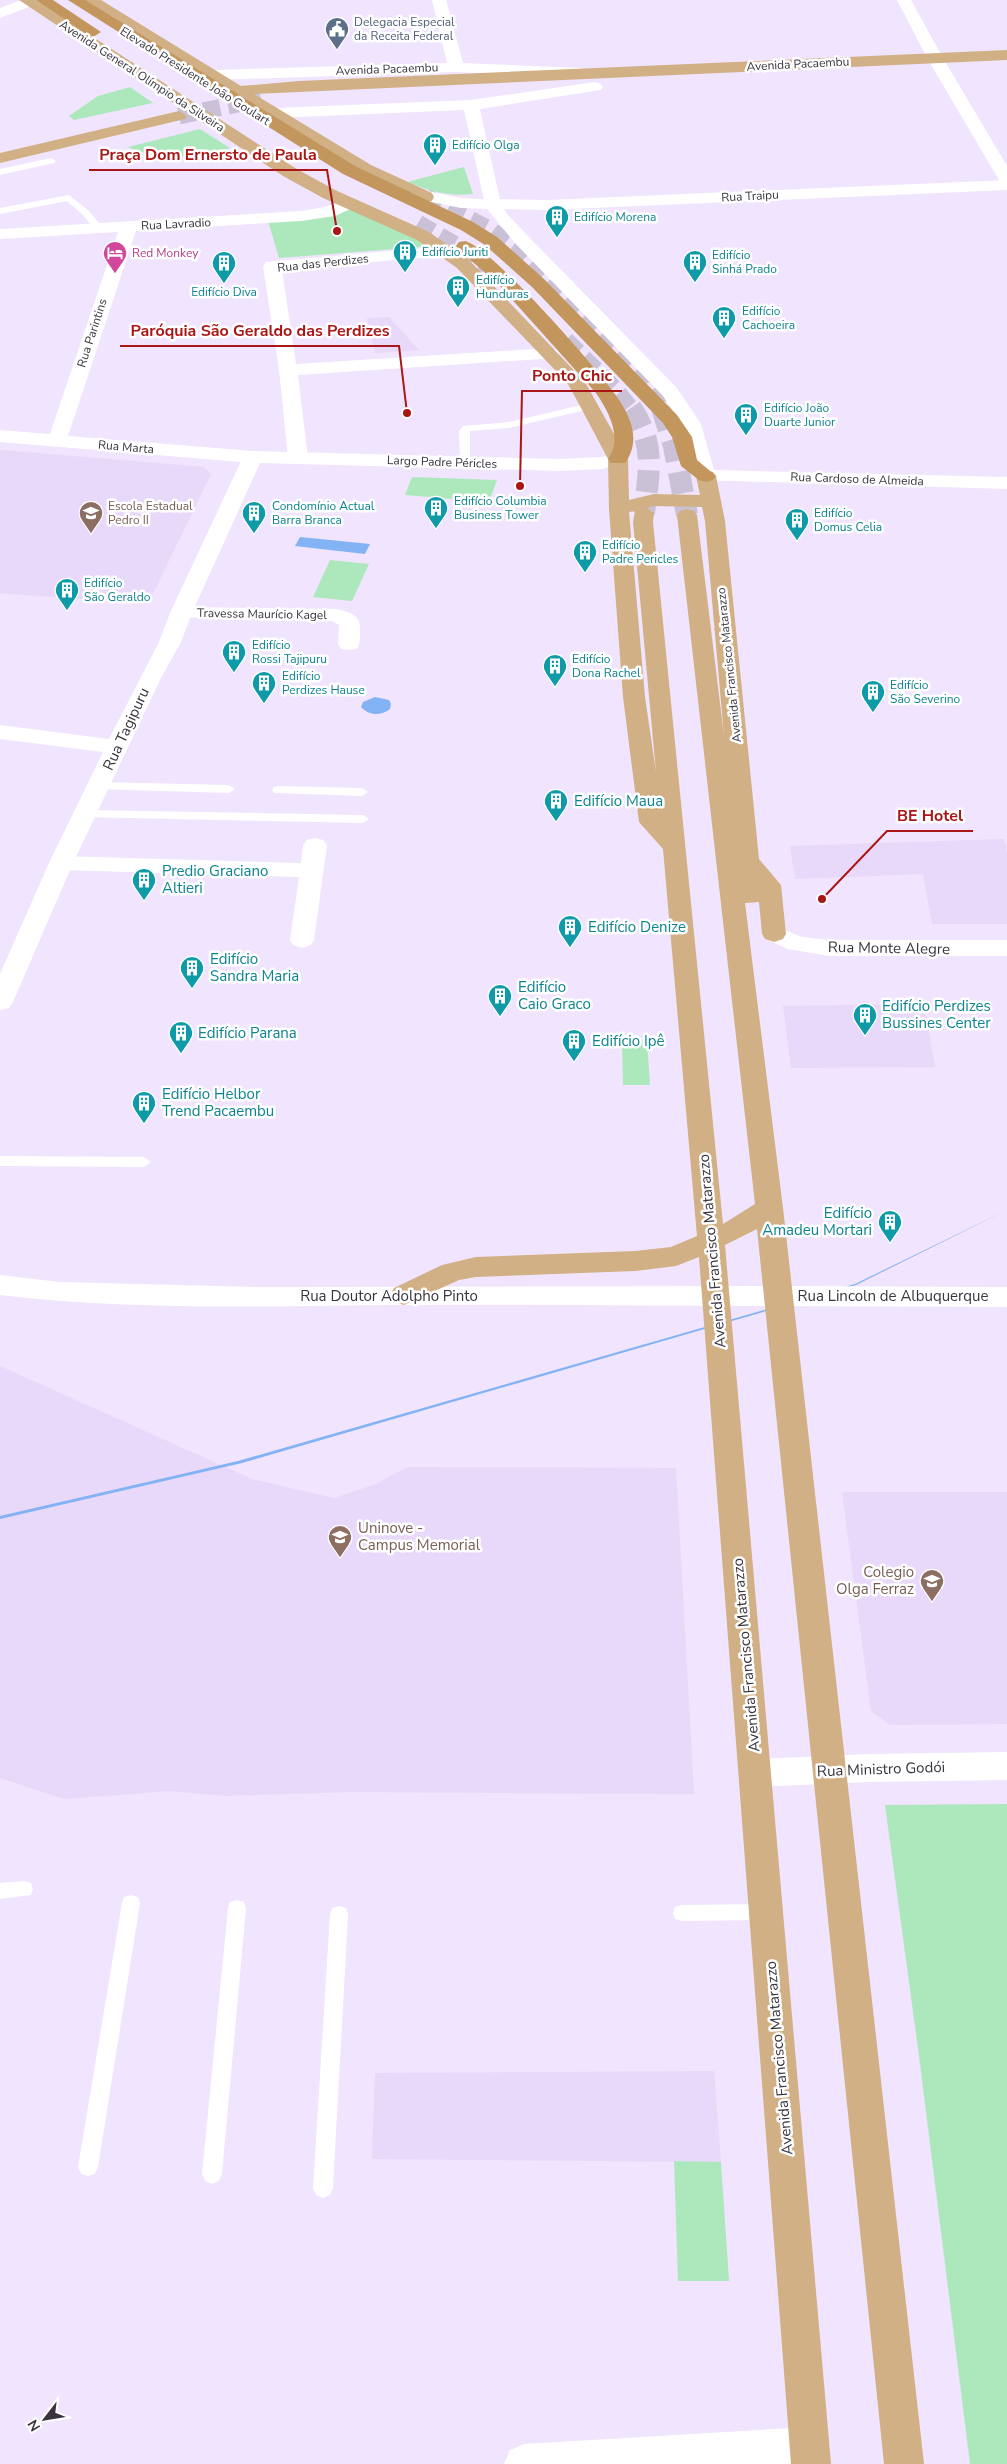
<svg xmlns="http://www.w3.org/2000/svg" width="1007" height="2464" viewBox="0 0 1007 2464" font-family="'Nunito Sans',sans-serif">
	<rect width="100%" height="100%" fill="#f0e4fe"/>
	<path fill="#e8d8f9" d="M 388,317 L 389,317 L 419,350 L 375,353 L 367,318 Z
		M 0,450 L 204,467 L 211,474 L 148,604 L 0,593 Z
		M 1004,839 L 1007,852 L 1007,924 L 932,924 L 923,874 L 795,879 L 790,846 Z
		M 924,1004 L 935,1067 L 791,1068 L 783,1006 Z
		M 0,1366 L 252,1479 L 334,1498 L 376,1484 L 408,1467 L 676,1468 L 694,1794 L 351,1792 L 225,1796 L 170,1791 L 64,1799 L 0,1778 Z
		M 842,1492 L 1007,1492 L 1007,1724 L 890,1725 L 871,1711 Z
		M 714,2071 L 721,2162 L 372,2159 L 375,2073 Z"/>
	<path fill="#ade8bd" d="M 130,87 L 153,103 L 74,120 L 69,116 L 98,96 Z
		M 200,129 L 230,148 C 197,157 161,162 128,147 Z
		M 464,167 L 473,194 C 450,197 429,191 407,182 Z
		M 348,205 L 433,246 L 279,258 L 268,221 Z
		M 412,477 L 497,480 L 489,502 L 405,495 Z
		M 330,560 L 369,564 L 352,601 L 313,597 Z
		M 622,1041 L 647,1041 L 650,1085 L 623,1085 Z
		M 1007,1804 L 1007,2464 L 970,2464 L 919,2056 L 885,1805 Z
		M 674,2161 L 721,2162 L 729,2281 L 678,2281 Z"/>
	<path fill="#83b2f5" d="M 300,537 L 370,544 L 365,554 L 295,546 Z
		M 375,697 L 389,700 L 391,704 L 390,709 C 381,716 369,716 361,707 L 363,702 Z
		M 1007,1210 L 856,1285 L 242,1463 L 0,1519 L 0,1516 L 238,1461 L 855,1284 Z"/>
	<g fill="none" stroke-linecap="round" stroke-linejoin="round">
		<path stroke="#cbc1d7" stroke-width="17" stroke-dasharray="17 8" stroke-linecap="butt" d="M 179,116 L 261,99
			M 426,197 L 491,230 L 517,250 L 646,382 L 662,410
			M 418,223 L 461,248 L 486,267
			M 566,340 L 615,389 L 632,410"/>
		<path stroke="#cbc1d7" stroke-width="22" stroke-dasharray="22 11" stroke-linecap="butt" d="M 631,408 C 656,445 649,471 644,513
			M 662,408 L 674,446 L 687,515"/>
		<path fill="#fff" fill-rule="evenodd" d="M 51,158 L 56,161 L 54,163 L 0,175 L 0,169 Z
			M 69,195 L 89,211 L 103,228 L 101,230 L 95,230 L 83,215 L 67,201 L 0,214 L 0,208 Z
			M 590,403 L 594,404 L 594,408 L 509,428 L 470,431 L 470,463 L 465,466 L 460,463 L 459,431 L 463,426 L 509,422 Z
			M 99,782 L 229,785 L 235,789 L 229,793 L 95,789 L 93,786 L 95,783 Z
			M 278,786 L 362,788 L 368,792 L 362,796 L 274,793 L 272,790 L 274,787 Z
			M 85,810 L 363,815 L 369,819 L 363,823 L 81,817 L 79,814 Z
			M 0,1156 L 144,1157 L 151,1162 L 144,1167 L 0,1166 Z
			M 24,1881 L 31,1883 L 33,1889 L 31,1895 L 0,1899 L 0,1883 Z
			M 131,1895 L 138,1897 L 140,1903 L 98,2167 L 95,2174 L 88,2176 L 81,2174 L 78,2167 L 122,1903 L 124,1897 Z
			M 237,1900 L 244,1902 L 246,1908 L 222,2174 L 219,2181 L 212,2184 L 205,2181 L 202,2174 L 228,1908 L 230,1902 Z
			M 767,1904 L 774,1906 L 776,1912 L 774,1918 L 767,1920 L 682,1921 L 675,1919 L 673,1913 L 675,1907 L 682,1905 Z
			M 339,1906 L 346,1908 L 348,1914 L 333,2188 L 330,2195 L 323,2198 L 316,2195 L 313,2188 L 330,1914 L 332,1908 Z"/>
		<path fill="#fff" fill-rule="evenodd" d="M 432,0 L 446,0 L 463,63 L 581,68 L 589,73 L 581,78 L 456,72 L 214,80 L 206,75 L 214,70 L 447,63 Z
			M 897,0 L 911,0 L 943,58 L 1007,166 L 1007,185 L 1001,184 L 999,180 L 927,58 Z
			M 595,82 L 601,84 L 603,87 L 601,90 L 480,109 L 501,204 L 499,208 L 487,208 L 485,204 L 464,110 L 275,118 L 267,113 L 275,108 L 471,100 Z
			M 349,198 L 355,199 L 357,203 L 355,207 L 335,216 L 301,221 L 136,231 L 68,436 L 253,451 L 260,453 L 263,457 L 260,461 L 253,463 L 0,442 L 0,430 L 50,434 L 118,232 L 0,239 L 0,229 L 301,211 L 325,207 Z
			M 446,246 L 452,247 L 455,251 L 452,255 L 282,270 L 296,364 L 550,348 L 557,350 L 559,354 L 557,358 L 298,375 L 308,458 L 305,462 L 291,462 L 288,458 L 279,370 L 263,266 L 266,262 Z
			M 181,607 L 336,609 C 353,613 361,615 360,633 C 360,639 360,644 357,649 L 349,650 L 341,649 L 338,644 L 339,625 L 332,621 L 174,617 L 170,613 L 174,609 Z
			M 315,838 L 323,840 L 327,845 L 314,940 L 311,945 L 302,948 L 293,945 L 290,940 L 299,877 L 61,870 L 53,868 L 49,863 L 53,858 L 61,856 L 301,863 L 303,845 L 307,840 Z
			M 774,926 L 802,937 L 829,940 L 1007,940 L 1007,956 L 829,956 L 788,949 L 765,939 L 762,934 L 765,929 Z
			M 779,1286 L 1007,1287 L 1007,1307 L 779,1306 L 769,1303 L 765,1296 L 769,1289 Z
			M 1007,1752 L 1007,1780 L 869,1782 L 756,1787 L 744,1783 L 739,1773 L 744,1763 L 756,1759 L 869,1754 Z
			M 810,2427 L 824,2433 L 830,2447 L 824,2461 L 817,2464 L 504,2464 L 510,2450 L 524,2444 Z"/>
		<path fill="#fff" fill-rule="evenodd" d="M 21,0 L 35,0 L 36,2 L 34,5 L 0,18 L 0,8 Z
			M 1007,180 L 1007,190 L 547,210 L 493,209 L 487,208 L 485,204 L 487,200 L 493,199 L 547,200 Z
			M 253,451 L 560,459 L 602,457 L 618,453 L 625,455 L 628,459 L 625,463 L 602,469 L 560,471 L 260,463 L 192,613 L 181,642 L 161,678 L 73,863 L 13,1002 L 9,1008 L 0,1010 L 0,974 L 49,863 L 103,752 L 0,739 L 0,725 L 109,739 L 159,642 L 170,613 L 243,457 L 246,453 Z
			M 0,1275 L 60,1282 L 259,1287 L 779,1286 L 789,1289 L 793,1296 L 789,1303 L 779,1306 C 654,1306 528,1304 403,1305 C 269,1306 133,1311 0,1295 Z"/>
		<path fill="#fff" fill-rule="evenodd" d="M 418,189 L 461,198 L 499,200 L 507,214 L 526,234 L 677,388 L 701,424 L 714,470 L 1007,477 L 1007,489 L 699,480 L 681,424 L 663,396 L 514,242 L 487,209 L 461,208 L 412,198 L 410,194 L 412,190 Z"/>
		<path fill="#d1b085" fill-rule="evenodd" d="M 19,0 L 36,0 L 295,168 L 335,190 L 429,232 L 469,260 L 585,382 L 628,459 L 629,500 L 654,494 L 700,495 L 696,476 L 699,472 L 706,470 L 713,472 L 716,476 L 725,521 L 759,859 L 781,885 L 786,934 L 783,939 L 774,942 L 765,939 L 762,934 L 759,902 L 745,903 L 783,1208 L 924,2464 L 884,2464 L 757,1229 L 725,1245 L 831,2464 L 791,2464 L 699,1257 L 676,1266 L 635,1271 L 476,1277 L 459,1280 L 404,1305 L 394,1302 L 390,1295 L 394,1288 L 442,1265 L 476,1257 L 635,1251 L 671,1247 L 697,1236 L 663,849 L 639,822 L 623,697 L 609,509 L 608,459 L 580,406 L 568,384 L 556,371 L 457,268 L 417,240 L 323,198 L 283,176 ZM 654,506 L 702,507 L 705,521 L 724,736 L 697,515 L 694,511 L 687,509 L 680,511 L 677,515 L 755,1204 L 723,1224 L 653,522 L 654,513 L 647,508 ZM 635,511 L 633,522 L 656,772 L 645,697 L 629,512 Z
			M 84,0 L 101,0 L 241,86 L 299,81 L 1007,50 L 1007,60 L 254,94 L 371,165 L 432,193 L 434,197 L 432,201 L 426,202 L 359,173 Z
			M 179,111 L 187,116 L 185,119 L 0,163 L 0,153 Z"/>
		<path fill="#c2965c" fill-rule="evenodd" d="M 36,0 L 53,0 L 101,32 L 93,37 L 88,35 Z
			M 68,0 L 85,0 L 355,166 L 473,222 L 497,237 L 544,279 L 677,415 L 692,437 L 697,460 L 716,476 L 713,480 L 706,482 L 699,480 L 681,466 L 672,437 L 663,423 L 532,287 L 485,245 L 461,230 L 343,174 Z
			M 465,241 C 491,247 596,367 615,394 C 630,415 642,440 625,463 L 611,463 L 608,459 C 623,438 609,412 596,393 L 498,284 L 459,250 L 456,246 L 459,242 Z"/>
	</g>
	<defs>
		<g id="civic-pin" transform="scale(1.25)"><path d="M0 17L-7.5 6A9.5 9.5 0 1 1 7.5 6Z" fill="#5c6f8a" stroke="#fff"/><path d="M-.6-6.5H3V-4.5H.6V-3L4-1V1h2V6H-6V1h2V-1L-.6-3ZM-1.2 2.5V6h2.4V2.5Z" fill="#fff"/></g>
		<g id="building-pin" transform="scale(1.25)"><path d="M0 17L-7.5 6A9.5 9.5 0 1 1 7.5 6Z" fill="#0f9aa8" stroke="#fff"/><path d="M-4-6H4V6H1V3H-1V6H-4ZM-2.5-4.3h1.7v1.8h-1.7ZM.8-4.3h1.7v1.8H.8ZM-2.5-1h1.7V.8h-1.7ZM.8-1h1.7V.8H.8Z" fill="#fff"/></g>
		<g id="hotel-pin" transform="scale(1.25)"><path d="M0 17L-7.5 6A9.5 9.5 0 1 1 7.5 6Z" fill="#d1479c" stroke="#fff"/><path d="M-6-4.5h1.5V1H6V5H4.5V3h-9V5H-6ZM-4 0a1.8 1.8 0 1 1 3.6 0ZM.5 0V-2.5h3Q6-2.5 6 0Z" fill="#fff"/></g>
		<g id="school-pin" transform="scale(1.25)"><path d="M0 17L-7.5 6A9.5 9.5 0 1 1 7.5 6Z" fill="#8d6e63" stroke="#fff"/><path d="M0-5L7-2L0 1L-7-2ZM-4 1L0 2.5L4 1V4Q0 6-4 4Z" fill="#fff"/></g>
		<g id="university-pin" transform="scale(1.25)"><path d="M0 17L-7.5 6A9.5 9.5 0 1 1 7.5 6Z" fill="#8d6e63" stroke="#fff"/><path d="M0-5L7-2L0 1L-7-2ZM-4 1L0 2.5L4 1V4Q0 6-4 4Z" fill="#fff"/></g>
	</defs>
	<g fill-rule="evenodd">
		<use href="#civic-pin" x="337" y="29"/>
		<use href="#building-pin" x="435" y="145"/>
		<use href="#building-pin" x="557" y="217"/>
		<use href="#building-pin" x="405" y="252"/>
		<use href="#hotel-pin" x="115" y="253"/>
		<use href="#building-pin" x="695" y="262"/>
		<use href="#building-pin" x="224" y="263"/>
		<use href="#building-pin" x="458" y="287"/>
		<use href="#building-pin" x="724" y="318"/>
		<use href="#building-pin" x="746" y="415"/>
		<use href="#building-pin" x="436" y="508"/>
		<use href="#school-pin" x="91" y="513"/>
		<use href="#building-pin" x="254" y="513"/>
		<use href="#building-pin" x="797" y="520"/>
		<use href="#building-pin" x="585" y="552"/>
		<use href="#building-pin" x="67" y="590"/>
		<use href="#building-pin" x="234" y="652"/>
		<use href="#building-pin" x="555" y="666"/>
		<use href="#building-pin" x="264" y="683"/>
		<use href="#building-pin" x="873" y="692"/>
		<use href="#building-pin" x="556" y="801"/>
		<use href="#building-pin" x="144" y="880"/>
		<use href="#building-pin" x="570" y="927"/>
		<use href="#building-pin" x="192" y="968"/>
		<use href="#building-pin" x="500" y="996"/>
		<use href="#building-pin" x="865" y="1015"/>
		<use href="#building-pin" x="181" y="1033"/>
		<use href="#building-pin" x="574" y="1041"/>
		<use href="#building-pin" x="144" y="1103"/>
		<use href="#building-pin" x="890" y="1222"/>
		<use href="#university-pin" x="340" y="1537"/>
		<use href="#school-pin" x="932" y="1581"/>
	</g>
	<g text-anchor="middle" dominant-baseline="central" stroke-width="5" stroke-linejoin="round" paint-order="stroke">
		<g font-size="12" fill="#4e5e75" stroke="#fff" text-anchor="start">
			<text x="354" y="22">Delegacia Especial<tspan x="354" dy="14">da Receita Federal</tspan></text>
		</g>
		<g font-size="12" fill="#38333d" stroke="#fff">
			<text transform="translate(798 64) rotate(-3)">Avenida Pacaembu</text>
			<text transform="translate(387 69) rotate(-2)">Avenida Pacaembu</text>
			<text transform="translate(142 76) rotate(33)">Avenida General Olímpio da Silveira</text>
			<text transform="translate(195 76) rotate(32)">Elevado Presidente João Goulart</text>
			<text transform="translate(750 196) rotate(-3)">Rua Traipu</text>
			<text transform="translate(176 224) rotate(-3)">Rua Lavradio</text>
			<text transform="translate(323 263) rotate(-6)">Rua das Perdizes</text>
			<text transform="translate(92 333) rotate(-72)">Rua Parintins</text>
			<text transform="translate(126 447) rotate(5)">Rua Marta</text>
			<text transform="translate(442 462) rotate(2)">Largo Padre Péricles</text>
			<text transform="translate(857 479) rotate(2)">Rua Cardoso de Almeida</text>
			<text transform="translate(262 614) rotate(1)">Travessa Maurício Kagel</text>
			<text transform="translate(729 665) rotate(-96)">Avenida Francisco Matarazzo</text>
		</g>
		<g font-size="12" fill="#0d838f" stroke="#fff" text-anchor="start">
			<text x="452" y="145">Edifício Olga</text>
			<text x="574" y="217">Edifício Morena</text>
			<text x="422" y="252">Edifício Juriti</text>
			<text x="712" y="255">Edifício<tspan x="712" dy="14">Sinhá Prado</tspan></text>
			<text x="476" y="280">Edifício<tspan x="476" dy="14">Hunduras</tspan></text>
			<text x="224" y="292" text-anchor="middle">Edifício Diva</text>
			<text x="742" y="311">Edifício<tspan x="742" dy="14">Cachoeira</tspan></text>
			<text x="764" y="408">Edifício João<tspan x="764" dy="14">Duarte Junior</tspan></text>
			<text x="454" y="501">Edifício Columbia<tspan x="454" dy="14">Business Tower</tspan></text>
			<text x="272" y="506">Condomínio Actual<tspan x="272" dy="14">Barra Branca</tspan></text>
			<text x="814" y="513">Edifício<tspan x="814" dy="14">Domus Celia</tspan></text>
			<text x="602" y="545">Edifício<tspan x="602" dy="14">Padre Pericles</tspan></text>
			<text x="84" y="583">Edifício<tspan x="84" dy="14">São Geraldo</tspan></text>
			<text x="252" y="645">Edifício<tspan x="252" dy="14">Rossi Tajipuru</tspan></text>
			<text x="572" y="659">Edifício<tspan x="572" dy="14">Dona Rachel</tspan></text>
			<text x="282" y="676">Edifício<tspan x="282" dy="14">Perdizes Hause</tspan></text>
			<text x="890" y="685">Edifício<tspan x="890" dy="14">São Severino</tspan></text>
		</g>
		<g font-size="12" fill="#b23c85" stroke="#fff" text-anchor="start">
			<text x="132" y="253">Red Monkey</text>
		</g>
		<g font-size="12" fill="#785e54" stroke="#fff" text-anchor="start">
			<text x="108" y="506">Escola Estadual<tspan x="108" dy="14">Pedro II</tspan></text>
		</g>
		<g font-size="15" fill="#38333d" stroke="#fff">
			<text transform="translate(126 729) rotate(-65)">Rua Tagipuru</text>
			<text transform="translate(889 948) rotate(1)">Rua Monte Alegre</text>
			<text transform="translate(712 1251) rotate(-95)">Avenida Francisco Matarazzo</text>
			<text x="389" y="1296">Rua Doutor Adolpho Pinto</text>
			<text x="893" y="1296">Rua Lincoln de Albuquerque</text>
			<text transform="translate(746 1655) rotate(-95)">Avenida Francisco Matarazzo</text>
			<text transform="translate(881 1769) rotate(-2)">Rua Ministro Godói</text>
			<text transform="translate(779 2058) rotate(-95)">Avenida Francisco Matarazzo</text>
		</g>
		<g font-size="15" fill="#0d838f" stroke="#fff" text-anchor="start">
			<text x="574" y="801">Edifício Maua</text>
			<text x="162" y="871">Predio Graciano<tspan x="162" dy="17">Altieri</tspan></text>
			<text x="588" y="927">Edifício Denize</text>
			<text x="210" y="959">Edifício<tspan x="210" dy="17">Sandra Maria</tspan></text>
			<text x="518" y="987">Edifício<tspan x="518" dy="17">Caio Graco</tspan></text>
			<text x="882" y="1006">Edifício Perdizes<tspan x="882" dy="17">Bussines Center</tspan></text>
			<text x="198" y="1033">Edifício Parana</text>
			<text x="592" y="1041">Edifício Ipê</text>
			<text x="162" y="1094">Edifício Helbor<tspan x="162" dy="17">Trend Pacaembu</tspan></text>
			<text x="872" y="1213" text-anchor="end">Edifício<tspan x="872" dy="17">Amadeu Mortari</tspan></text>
		</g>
		<g font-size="15" fill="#785e54" stroke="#fff" text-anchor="start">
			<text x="358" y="1528">Uninove -<tspan x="358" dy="17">Campus Memorial</tspan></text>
			<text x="914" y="1572" text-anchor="end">Colegio<tspan x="914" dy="17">Olga Ferraz</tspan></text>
		</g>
	</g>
	<path fill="none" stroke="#a91615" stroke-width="2" d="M337 231L327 170H89M407 413L399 346H120M520 486L522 391H622M822 899L887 831H973"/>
	<g fill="#a91615" stroke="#fff" stroke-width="2">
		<circle cx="337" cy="231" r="5"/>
		<circle cx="407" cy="413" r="5"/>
		<circle cx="520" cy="486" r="5"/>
		<circle cx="822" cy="899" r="5"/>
	</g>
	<g font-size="16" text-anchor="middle" font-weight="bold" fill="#a91615" stroke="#fff" stroke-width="5" stroke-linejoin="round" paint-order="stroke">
		<text x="208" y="160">Praça Dom Ernersto de Paula</text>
		<text x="260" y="336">Paróquia São Geraldo das Perdizes</text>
		<text x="572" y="381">Ponto Chic</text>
		<text x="930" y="821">BE Hotel</text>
	</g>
	<g transform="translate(45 2419) rotate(239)" stroke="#ffffff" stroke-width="4" paint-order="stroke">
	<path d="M0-4L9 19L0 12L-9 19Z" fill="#38333d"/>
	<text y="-8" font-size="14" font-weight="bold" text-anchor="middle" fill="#38333d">N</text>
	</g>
</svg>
